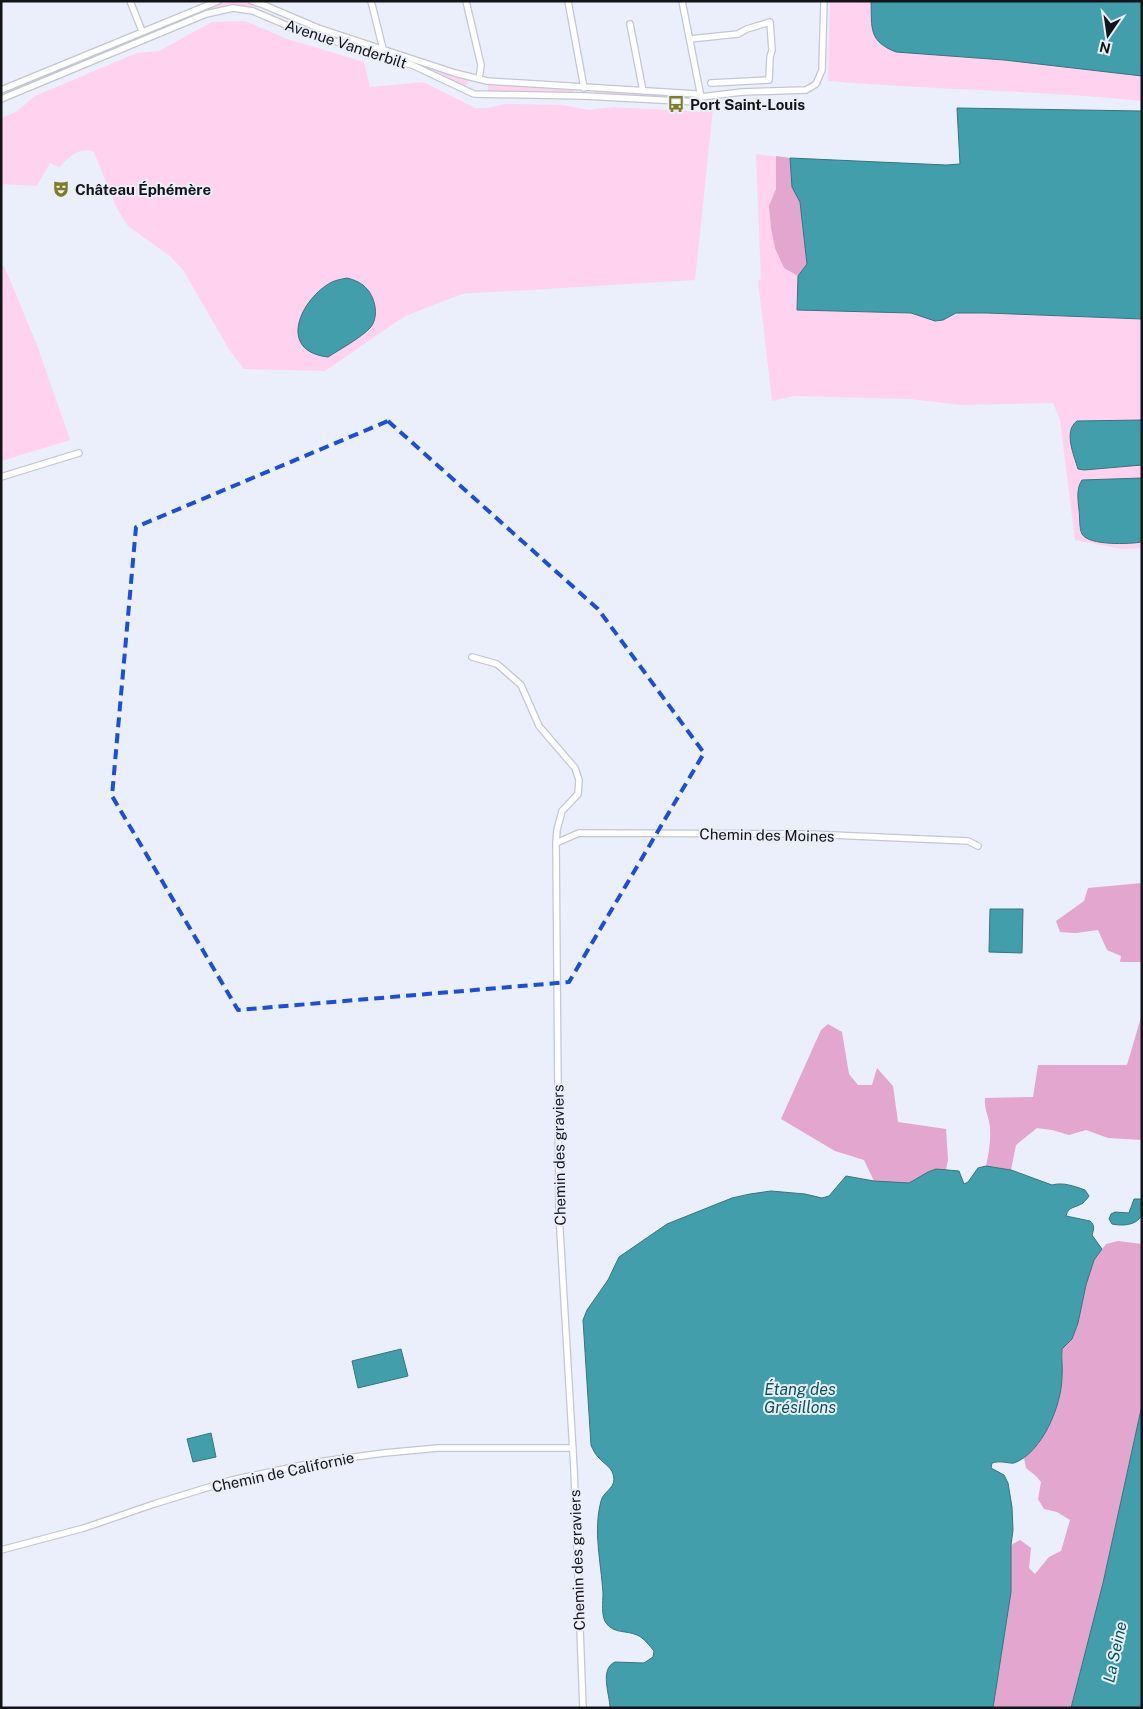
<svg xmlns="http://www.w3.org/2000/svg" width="1143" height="1709" viewBox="0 0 1143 1709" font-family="'Public Sans',sans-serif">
	<rect width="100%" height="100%" fill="#ebeefb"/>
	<path fill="#ffd2ef" d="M 830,1 L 1142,1 L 1142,101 C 1038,90 933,90 828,81 Z
		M 228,2 L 243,2 L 254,4 L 253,9 C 220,1 192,17 163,29 L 161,26 L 217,4 Z
		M 290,19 L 370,47 L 369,50 L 288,24 Z
		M 245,21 L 287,39 L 364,62 L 370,87 L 423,82 L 475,108 L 487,108 L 505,104 L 562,105 L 589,110 L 614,107 L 700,112 L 700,106 L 714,99 L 695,280 L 462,294 L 405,316 L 325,371 L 244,369 L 230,351 L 183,270 L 170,256 L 128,226 L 116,207 L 94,152 C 78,146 70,157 59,167 L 50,163 L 37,186 L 1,184 L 1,118 L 16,112 L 35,96 L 137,53 L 159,51 L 212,22 Z
		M 128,40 L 129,43 L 57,73 L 56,70 Z
		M 401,57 L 469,79 L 465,88 L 400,60 Z
		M 488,84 L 573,89 L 573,93 L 488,92 Z
		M 595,90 L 687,96 L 686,100 L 595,94 Z
		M 756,154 L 790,158 L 792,187 L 807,264 L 798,277 L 798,310 L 911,313 L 935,321 L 943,320 L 956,313 L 987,313 L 1142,319 L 1142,548 L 1122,549 L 1075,540 L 1060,420 L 1053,403 L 961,405 L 910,399 L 794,396 L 772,401 L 758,281 L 761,279 Z
		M 4,266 L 37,345 L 70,440 L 1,461 L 1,267 Z"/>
	<path fill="#e3a6ce" d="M 776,156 L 790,158 L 792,187 L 800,202 L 807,264 L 798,276 L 784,268 L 775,248 L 771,228 L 769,206 L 776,189 Z
		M 1142,883 L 1142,962 L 1120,962 L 1121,956 L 1107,950 L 1098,930 L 1076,933 L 1060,932 L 1056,921 L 1084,901 L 1088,888 Z
		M 1142,1014 L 1142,1140 L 1108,1138 L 1086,1130 L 1069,1135 L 1052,1130 L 1037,1128 L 1016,1145 L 1011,1170 L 986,1166 C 989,1152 992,1136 989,1121 C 987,1113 984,1107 985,1098 L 1033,1097 L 1038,1065 L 1127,1065 Z
		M 828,1024 L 842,1032 L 849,1074 L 858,1085 L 872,1085 L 877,1068 L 893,1086 L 898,1122 L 946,1129 L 948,1160 L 946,1170 C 924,1168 926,1178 909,1183 C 901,1185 883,1182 874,1181 L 864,1160 L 835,1151 L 781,1119 L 821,1030 Z
		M 1118,1241 L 1142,1244 L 1142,1405 L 1103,1583 L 1071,1708 L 993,1708 L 1011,1592 L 1011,1545 L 1020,1540 L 1031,1548 L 1029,1568 L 1035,1574 L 1049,1557 L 1061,1551 L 1070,1520 L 1057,1512 L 1044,1509 L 1038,1499 L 1041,1482 L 1036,1476 L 1026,1468 L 1024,1458 L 1039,1443 L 1062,1378 L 1062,1349 L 1072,1339 L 1078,1323 L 1086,1285 L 1094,1260 L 1106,1244 Z"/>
	<path fill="#439eac" stroke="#357580" d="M 871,1 L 1142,1 L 1142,76 L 1004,60 L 896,52 C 868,41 872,28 871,1 Z
		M 957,108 L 1142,111 L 1142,319 L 987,313 L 956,313 L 943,320 L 935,321 L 911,313 L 797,310 L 798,276 L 807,264 L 800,202 L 792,187 L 790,158 L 946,165 L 960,164 Z
		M 347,278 C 355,280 362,283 367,289 C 376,299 379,318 370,328 C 362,337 339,350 328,357 C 276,351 301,298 332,282 C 336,280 342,279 347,278 Z
		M 1142,420 L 1142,465 L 1084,470 L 1078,469 C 1074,455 1063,431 1077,421 Z
		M 1142,478 L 1142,542 C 1130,544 1089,546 1082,534 C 1079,528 1080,517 1079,510 C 1078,500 1076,489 1082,480 Z
		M 990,909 L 1023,909 L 1022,953 L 989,952 Z
		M 986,1166 L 1011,1170 L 1052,1185 C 1063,1182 1074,1186 1085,1190 L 1089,1196 C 1087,1199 1085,1201 1083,1203 C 1076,1208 1068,1206 1066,1216 L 1090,1221 C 1095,1225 1094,1229 1092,1235 L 1102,1249 L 1094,1260 L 1086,1285 L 1078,1323 L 1072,1339 L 1062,1349 C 1061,1359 1063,1367 1062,1376 C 1062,1405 1042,1453 1014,1463 C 1010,1464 1001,1460 992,1463 L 991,1468 L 1004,1475 L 1008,1483 L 1012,1507 L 1013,1530 L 1011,1545 L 1011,1592 L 993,1708 L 610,1708 C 610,1695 599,1669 615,1662 L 644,1663 L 653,1657 L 654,1651 C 649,1645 644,1638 637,1635 C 626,1630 614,1634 606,1623 C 601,1616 603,1602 603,1593 C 601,1562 593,1531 601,1501 C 603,1492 614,1489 614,1479 C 613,1467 605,1465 599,1458 C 595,1454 593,1450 591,1445 L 583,1320 L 587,1310 L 608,1280 L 619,1257 L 667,1224 L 732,1198 L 750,1194 L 771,1191 L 805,1194 L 822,1198 L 829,1196 L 846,1176 L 874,1181 L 909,1183 L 928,1172 L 936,1169 L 959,1171 L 964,1184 L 968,1182 L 978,1168 Z
		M 1134,1199 L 1142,1199 L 1140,1207 L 1142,1215 C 1136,1226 1122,1226 1112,1224 L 1109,1219 L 1111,1214 L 1115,1212 L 1129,1213 Z
		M 401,1349 L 408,1376 L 358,1388 L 352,1361 Z
		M 1142,1405 L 1142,1708 L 1071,1708 L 1103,1583 Z
		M 211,1433 L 216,1457 L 193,1462 L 187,1439 Z"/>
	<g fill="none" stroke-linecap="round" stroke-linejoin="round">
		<g stroke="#c3c6d3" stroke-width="8">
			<path id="street" d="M 130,1 L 142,31
				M 252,1 L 264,5 L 318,28 L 455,73 L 487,81 L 696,94 L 701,97 L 742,92 L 806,90 L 816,84 L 822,70 L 824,1
				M 371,1 L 383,49
				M 466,1 L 481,65 L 479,79
				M 568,1 L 584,88
				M 682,1 L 701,97
				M 630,24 L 643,91
				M 690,39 L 738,34 L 747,29 L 770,22 L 772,50 L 770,57 L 769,80 L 711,83
				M 1,90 L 218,1
				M 1,99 L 206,14 L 233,8 L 253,11 L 295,29 L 412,65 L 474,94 L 584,96 L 698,102 L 701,97
				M 1,477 L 79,453
				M 472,657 L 497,664 L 521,685 L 539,726 L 575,768 L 579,780 L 578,794 L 562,811 L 557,830 L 556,843 L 559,1214 L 574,1469 L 583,1708
				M 556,843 L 579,833 L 809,834 L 968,841 L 978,846
				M 1,1550 L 84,1528 L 154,1504 L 232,1480 L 317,1462 L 384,1453 L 438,1448 L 573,1448"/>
		</g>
		<use href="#street" stroke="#fff" stroke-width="5.5"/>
	</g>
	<path fill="none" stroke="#1d4ed8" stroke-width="4" stroke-dasharray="10 6" stroke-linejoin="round" d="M 388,421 L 598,609 L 704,753 L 569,982 L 238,1010 L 112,796 L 136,527 Z"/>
	<defs>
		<g id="bus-bare" transform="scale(1.35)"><path d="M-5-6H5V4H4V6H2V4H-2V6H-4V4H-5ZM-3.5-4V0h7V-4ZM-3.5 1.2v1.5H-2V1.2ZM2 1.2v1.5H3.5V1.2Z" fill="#7c7d25" stroke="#ebeefb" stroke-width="2.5" paint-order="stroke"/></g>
		<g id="theatre-bare" transform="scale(1.35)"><path d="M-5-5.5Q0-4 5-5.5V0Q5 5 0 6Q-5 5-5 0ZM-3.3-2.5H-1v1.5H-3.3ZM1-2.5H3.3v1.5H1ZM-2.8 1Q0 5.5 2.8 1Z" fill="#7c7d25" stroke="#ebeefb" stroke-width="2.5" paint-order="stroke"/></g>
	</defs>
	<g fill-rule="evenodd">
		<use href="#bus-bare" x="676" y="104"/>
		<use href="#theatre-bare" x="61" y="189"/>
	</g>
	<g text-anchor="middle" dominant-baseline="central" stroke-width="4" stroke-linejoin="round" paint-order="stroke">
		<g font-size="15" fill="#131418" stroke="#ebeefb">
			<text transform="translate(346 44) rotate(18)">Avenue Vanderbilt</text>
			<text transform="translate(767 835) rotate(1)">Chemin des Moines</text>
			<text transform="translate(559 1155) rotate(-91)">Chemin des graviers</text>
			<text transform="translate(283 1472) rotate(-12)">Chemin de Californie</text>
			<text transform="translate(577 1560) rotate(-92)">Chemin des graviers</text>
		</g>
		<g font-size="15" font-weight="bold" fill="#131418" stroke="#ebeefb" text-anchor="start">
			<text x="690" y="104">Port Saint-Louis</text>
			<text x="75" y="189">Château Éphémère</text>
		</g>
		<g font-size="16" font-style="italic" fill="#025660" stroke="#ebeefb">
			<text x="800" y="1389">Étang des<tspan x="800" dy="18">Grésillons</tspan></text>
			<text transform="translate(1115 1652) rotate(-78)">La Seine</text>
		</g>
	</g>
	<rect width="1143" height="1709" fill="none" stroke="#131418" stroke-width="5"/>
	<g transform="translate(1108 35) rotate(193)" stroke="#ebeefb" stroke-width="4" paint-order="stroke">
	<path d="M0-4L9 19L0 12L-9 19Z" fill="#131418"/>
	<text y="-8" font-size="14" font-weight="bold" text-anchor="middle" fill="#131418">N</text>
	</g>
</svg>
